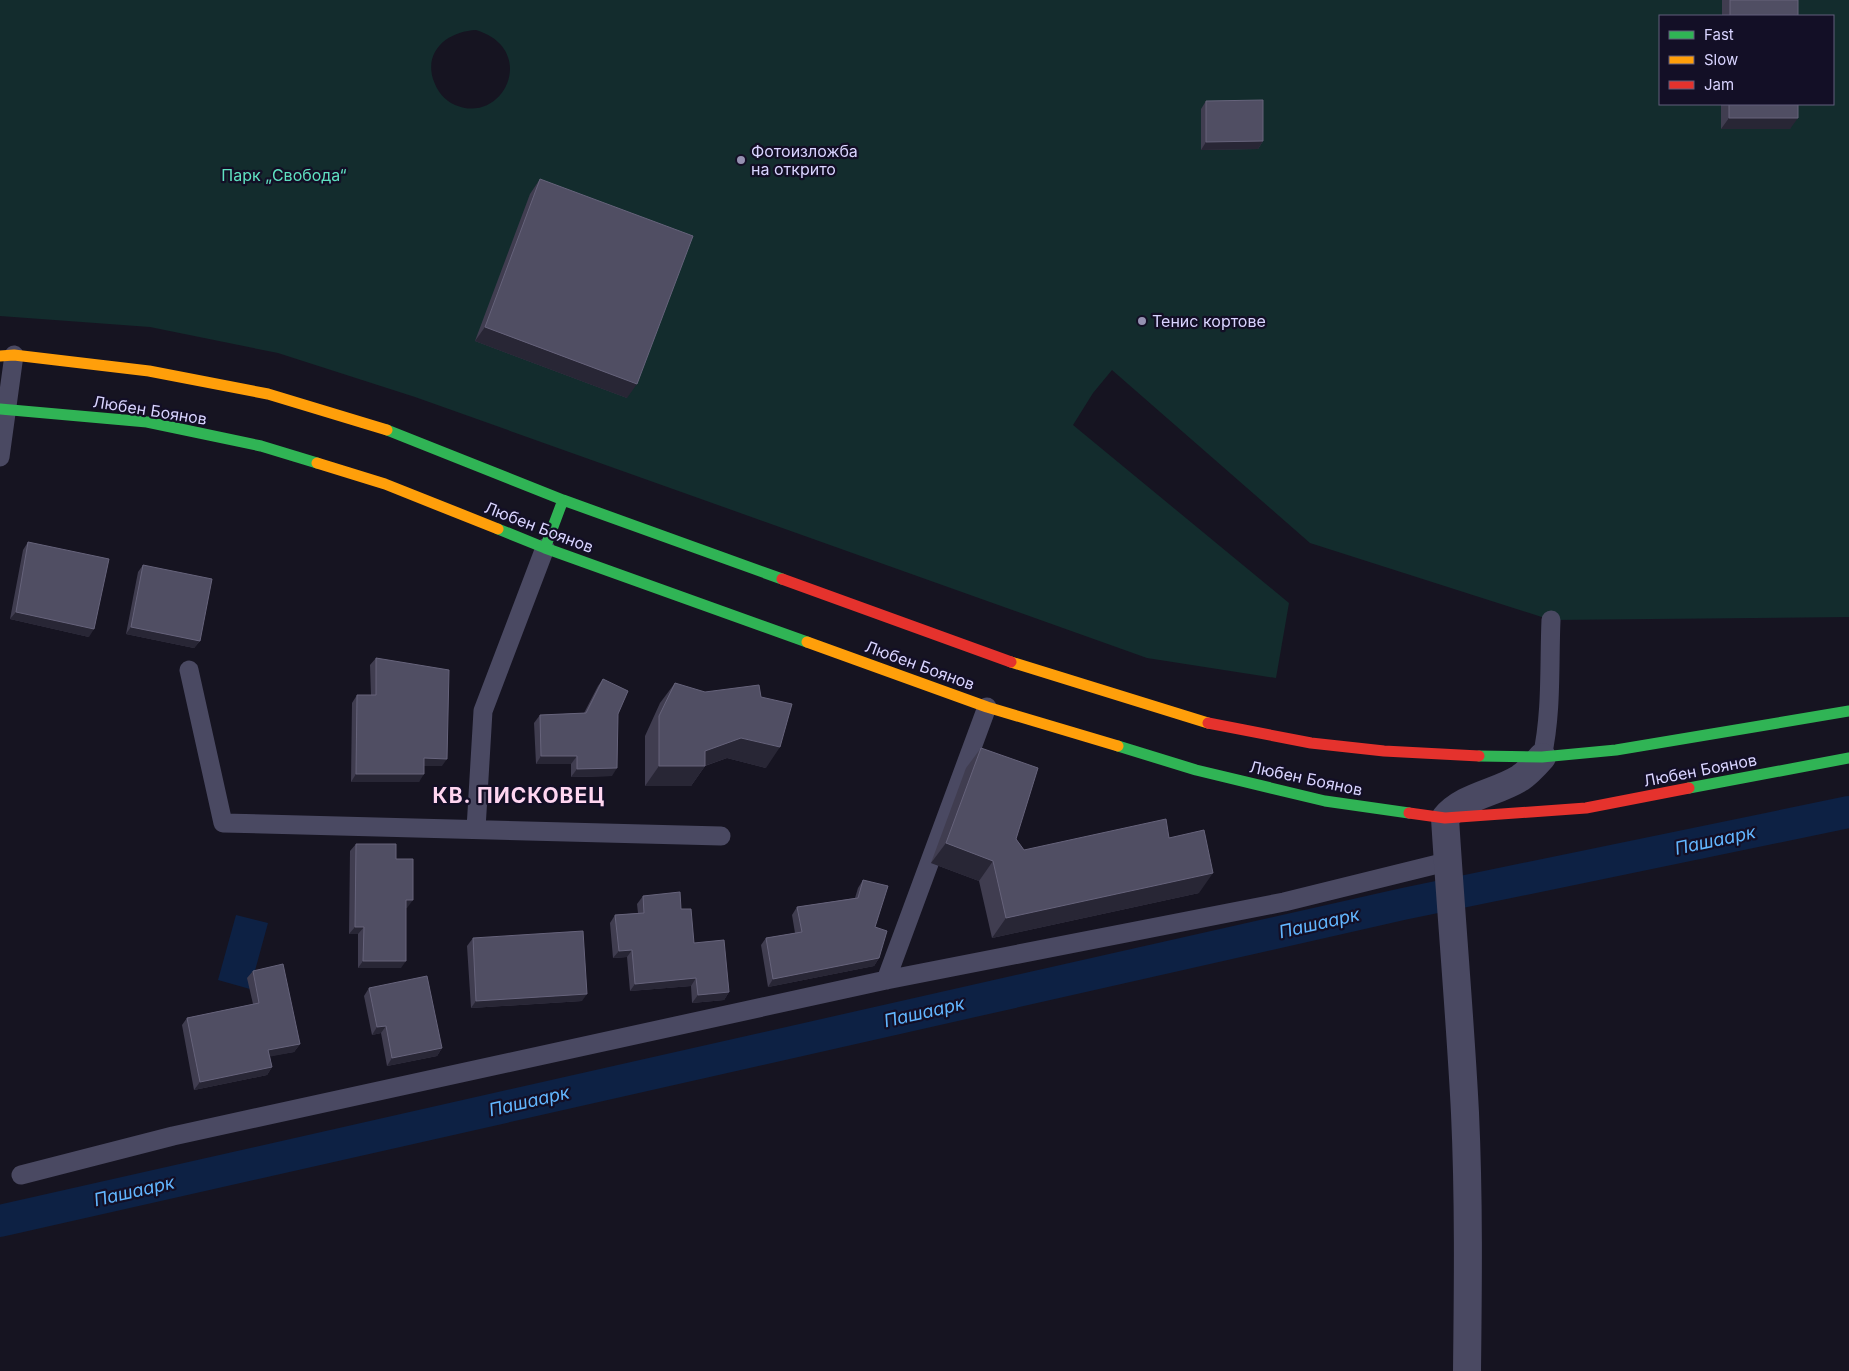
<svg xmlns="http://www.w3.org/2000/svg" width="1849" height="1371" viewBox="0 0 1849 1371" font-family="Inter,sans-serif">
	<rect width="100%" height="100%" fill="#161421"/>
	<path fill="#132c2d" fill-rule="evenodd" d="M 0,0 L 1722,0 L 1722,16 L 1660,16 L 1660,104 L 1833,104 L 1833,16 L 1790,16 L 1790,0 L 1849,0 L 1849,617 L 1551,620 L 1310,543 L 1112,370 L 1093,393 L 1073,425 L 1289,603 L 1276,678 L 1147,658 L 415,397 L 278,353 L 150,327 L 0,316 ZM 476,30 C 539,49 504,126 455,105 C 444,100 437,91 433,79 C 424,49 450,31 476,30 Z"/>
	<path fill="#0d2144" d="M 236,915 L 268,923 L 250,989 L 218,980 Z"/>
	<g fill="none" stroke-linecap="round" stroke-linejoin="round">
		<path stroke="#0d2144" stroke-width="32" d="M 0,1221 L 1403,904 L 1849,812"/>
		<path stroke="#4a4962" stroke-width="19" d="M 0,457 L 14,355
			M 189,670 L 223,823 L 721,836
			M 1542,757 C 1552,712 1549,666 1551,620
			M 476,829 L 483,711 L 545,548
			M 886,980 L 987,707
			M 21,1175 L 173,1136 L 886,980 L 1284,902 L 1446,862"/>
		<path stroke="#4a4962" stroke-width="28" d="M 1467,1371 C 1468,1285 1469,1199 1465,1113 C 1460,1015 1451,916 1445,818 C 1463,796 1496,793 1520,778 C 1529,772 1535,765 1542,757"/>
		<path stroke="#30b455" stroke-width="11" d="M 0,409 L 147,422 L 261,446 L 317,463
			M 387,430 L 563,500 L 782,579
			M 498,529 L 545,548 L 807,642
			M 545,548 L 563,500
			M 1118,746 L 1196,770 L 1325,801 L 1409,813
			M 1479,756 L 1542,757 L 1616,750 L 1849,711
			M 1689,788 L 1849,758"/>
		<path stroke="#ff9f0a" stroke-width="11" d="M 0,356 L 14,355 L 149,371 L 268,394 L 387,430
			M 317,463 L 385,484 L 498,529
			M 807,642 L 987,707 L 1118,746
			M 1011,662 L 1208,723"/>
		<path stroke="#e5322d" stroke-width="11" d="M 782,579 L 1011,662
			M 1208,723 L 1311,743 L 1384,751 L 1479,756
			M 1409,813 L 1445,818 L 1586,808 L 1689,788"/>
	</g>
	<path fill="#403d50" d="M 1722,0 L 1798,0 L 1798,16 L 1722,16 Z
		M 1206,101 L 1263,141 L 1258,149 L 1201,150 L 1201,109 Z
		M 1721,104 L 1798,104 L 1790,129 L 1721,129 Z
		M 540,179 L 627,398 L 475,341 L 530,194 Z
		M 28,542 L 89,637 L 10,619 L 23,550 Z
		M 143,565 L 200,641 L 194,648 L 126,634 L 138,572 Z
		M 376,658 L 442,766 L 424,766 L 419,782 L 351,782 L 352,703 L 357,695 L 371,695 L 370,665 Z
		M 603,679 L 618,714 L 612,776 L 571,777 L 571,764 L 536,764 L 534,723 L 540,715 L 584,713 L 598,686 Z
		M 675,683 L 766,768 L 727,758 L 705,766 L 691,786 L 645,786 L 645,736 L 660,703 Z
		M 981,748 L 1016,839 L 1024,850 L 1169,838 L 1199,893 L 992,938 L 979,881 L 931,863 L 966,768 Z
		M 356,844 L 396,859 L 407,908 L 406,908 L 401,968 L 358,968 L 358,934 L 349,934 L 350,851 Z
		M 863,880 L 875,927 L 879,958 L 874,966 L 768,987 L 761,945 L 766,938 L 795,933 L 792,915 L 797,907 L 855,898 L 858,888 Z
		M 643,896 L 681,909 L 694,943 L 729,992 L 724,1000 L 692,1003 L 691,986 L 630,991 L 627,957 L 613,958 L 610,923 L 615,915 L 638,913 L 637,904 Z
		M 473,938 L 582,1001 L 471,1008 L 467,946 Z
		M 253,971 L 300,1044 L 294,1052 L 270,1056 L 272,1067 L 267,1075 L 194,1090 L 182,1025 L 187,1018 L 253,1004 L 247,978 Z
		M 369,988 L 442,1048 L 437,1056 L 387,1066 L 381,1033 L 372,1035 L 364,996 Z"/>
	<path fill="#282635" d="M 1729,118 L 1798,118 L 1790,129 L 1721,129 Z
		M 1263,141 L 1258,149 L 1201,150 L 1206,142 Z
		M 485,327 L 637,384 L 627,398 L 475,341 Z
		M 16,612 L 94,629 L 89,637 L 10,619 Z
		M 131,627 L 200,641 L 194,648 L 126,634 Z
		M 741,738 L 780,747 L 766,768 L 727,758 L 704,766 L 705,766 L 691,786 L 645,786 L 659,766 Z
		M 541,756 L 577,756 L 571,764 L 536,764 Z
		M 424,758 L 447,759 L 442,766 L 419,766 Z
		M 617,768 L 612,776 L 571,777 L 577,769 Z
		M 356,774 L 424,774 L 419,782 L 351,782 Z
		M 946,843 L 993,861 L 979,881 L 931,863 Z
		M 1213,873 L 1199,893 L 992,938 L 1006,918 Z
		M 406,900 L 413,900 L 407,908 L 401,908 Z
		M 355,927 L 364,927 L 358,934 L 349,934 Z
		M 632,950 L 627,957 L 613,958 L 619,951 Z
		M 879,958 L 874,966 L 768,987 L 773,979 Z
		M 363,961 L 406,961 L 401,968 L 358,968 Z
		M 696,978 L 691,986 L 630,991 L 635,984 Z
		M 729,992 L 724,1000 L 692,1003 L 698,995 Z
		M 587,994 L 582,1001 L 471,1008 L 476,1001 Z
		M 386,1026 L 381,1033 L 372,1035 L 377,1027 Z
		M 300,1044 L 294,1052 L 263,1058 L 268,1050 Z
		M 442,1048 L 437,1056 L 387,1066 L 392,1058 Z
		M 272,1067 L 267,1075 L 194,1090 L 200,1082 Z"/>
	<path fill="#504e63" stroke="#66637b" d="M 1730,0 L 1798,0 L 1798,16 L 1730,16 Z
		M 1263,100 L 1263,141 L 1206,142 L 1206,101 Z
		M 1729,104 L 1798,104 L 1798,118 L 1729,118 Z
		M 540,179 L 693,236 L 637,384 L 485,327 Z
		M 28,542 L 109,559 L 94,629 L 16,612 Z
		M 143,565 L 212,579 L 200,641 L 131,627 Z
		M 376,658 L 449,670 L 447,759 L 424,758 L 424,774 L 356,774 L 357,695 L 376,695 Z
		M 603,679 L 628,691 L 618,714 L 617,768 L 577,769 L 577,756 L 541,756 L 540,715 L 586,713 Z
		M 675,683 L 705,692 L 759,685 L 761,697 L 792,704 L 780,747 L 741,738 L 705,751 L 705,766 L 659,766 L 659,716 Z
		M 981,748 L 1038,768 L 1016,839 L 1024,850 L 1166,819 L 1169,838 L 1204,830 L 1213,873 L 1006,918 L 993,861 L 946,843 Z
		M 356,844 L 396,844 L 396,859 L 413,859 L 413,900 L 406,900 L 406,961 L 363,961 L 364,927 L 355,927 Z
		M 863,880 L 888,886 L 875,927 L 887,931 L 879,958 L 773,979 L 766,938 L 802,932 L 797,907 L 858,898 Z
		M 680,892 L 681,909 L 691,909 L 694,943 L 724,940 L 729,992 L 698,995 L 696,978 L 635,984 L 632,950 L 619,951 L 615,915 L 644,913 L 643,896 Z
		M 583,931 L 587,994 L 476,1001 L 473,938 Z
		M 283,964 L 300,1044 L 268,1050 L 272,1067 L 200,1082 L 187,1018 L 259,1003 L 253,971 Z
		M 427,976 L 442,1048 L 392,1058 L 386,1026 L 377,1027 L 369,988 Z"/>
	<g fill="#9591b1" stroke="#130f26" stroke-width="2">
		<circle cx="741" cy="160" r="5"/>
		<circle cx="1142" cy="321" r="5"/>
	</g>
	<g text-anchor="middle" dominant-baseline="central" stroke-width="4.5" stroke-linejoin="round" paint-order="stroke">
		<g font-size="16" fill="#d9d4ff" stroke="#130f26" text-anchor="start">
			<text x="751" y="151">Фотоизложба<tspan x="751" dy="18">на открито</tspan></text>
			<text x="1152" y="321">Тенис кортове</text>
		</g>
		<g font-size="16" fill="#5fe0c0" stroke="#130f26">
			<text x="284" y="175">Парк „Свобода“</text>
		</g>
		<g font-size="16" fill="#d9d4ff" stroke="#130f26">
			<text transform="translate(150 410) rotate(9)">Любен Боянов</text>
			<text transform="translate(539 527) rotate(21)">Любен Боянов</text>
			<text transform="translate(920 665) rotate(20)">Любен Боянов</text>
			<text transform="translate(1700 770) rotate(-11)">Любен Боянов</text>
			<text transform="translate(1306 778) rotate(12)">Любен Боянов</text>
		</g>
		<g font-size="18" font-style="italic" fill="#62b6ff" stroke="#130f26">
			<text transform="translate(1715 840) rotate(-12)">Пашаарк</text>
			<text transform="translate(1319 923) rotate(-13)">Пашаарк</text>
			<text transform="translate(924 1012) rotate(-13)">Пашаарк</text>
			<text transform="translate(529 1101) rotate(-13)">Пашаарк</text>
			<text transform="translate(134 1191) rotate(-13)">Пашаарк</text>
		</g>
		<g font-size="21" font-weight="bold" letter-spacing="1" fill="#ffd6f0" stroke="#130f26">
			<text x="519" y="795">КВ. ПИСКОВЕЦ</text>
		</g>
	</g>
	<rect x="1659" y="15" width="175" height="90" fill="#130f26" stroke="#625e7d"/>
	<rect x="1669" y="31" width="25" height="8" fill="#30b455" stroke="#625e7d"/>
	<text x="1704" y="40" font-size="15" fill="#d9d4ff">Fast</text>
	<rect x="1669" y="56" width="25" height="8" fill="#ff9f0a" stroke="#625e7d"/>
	<text x="1704" y="65" font-size="15" fill="#d9d4ff">Slow</text>
	<rect x="1669" y="81" width="25" height="8" fill="#e5322d" stroke="#625e7d"/>
	<text x="1704" y="90" font-size="15" fill="#d9d4ff">Jam</text>
</svg>
